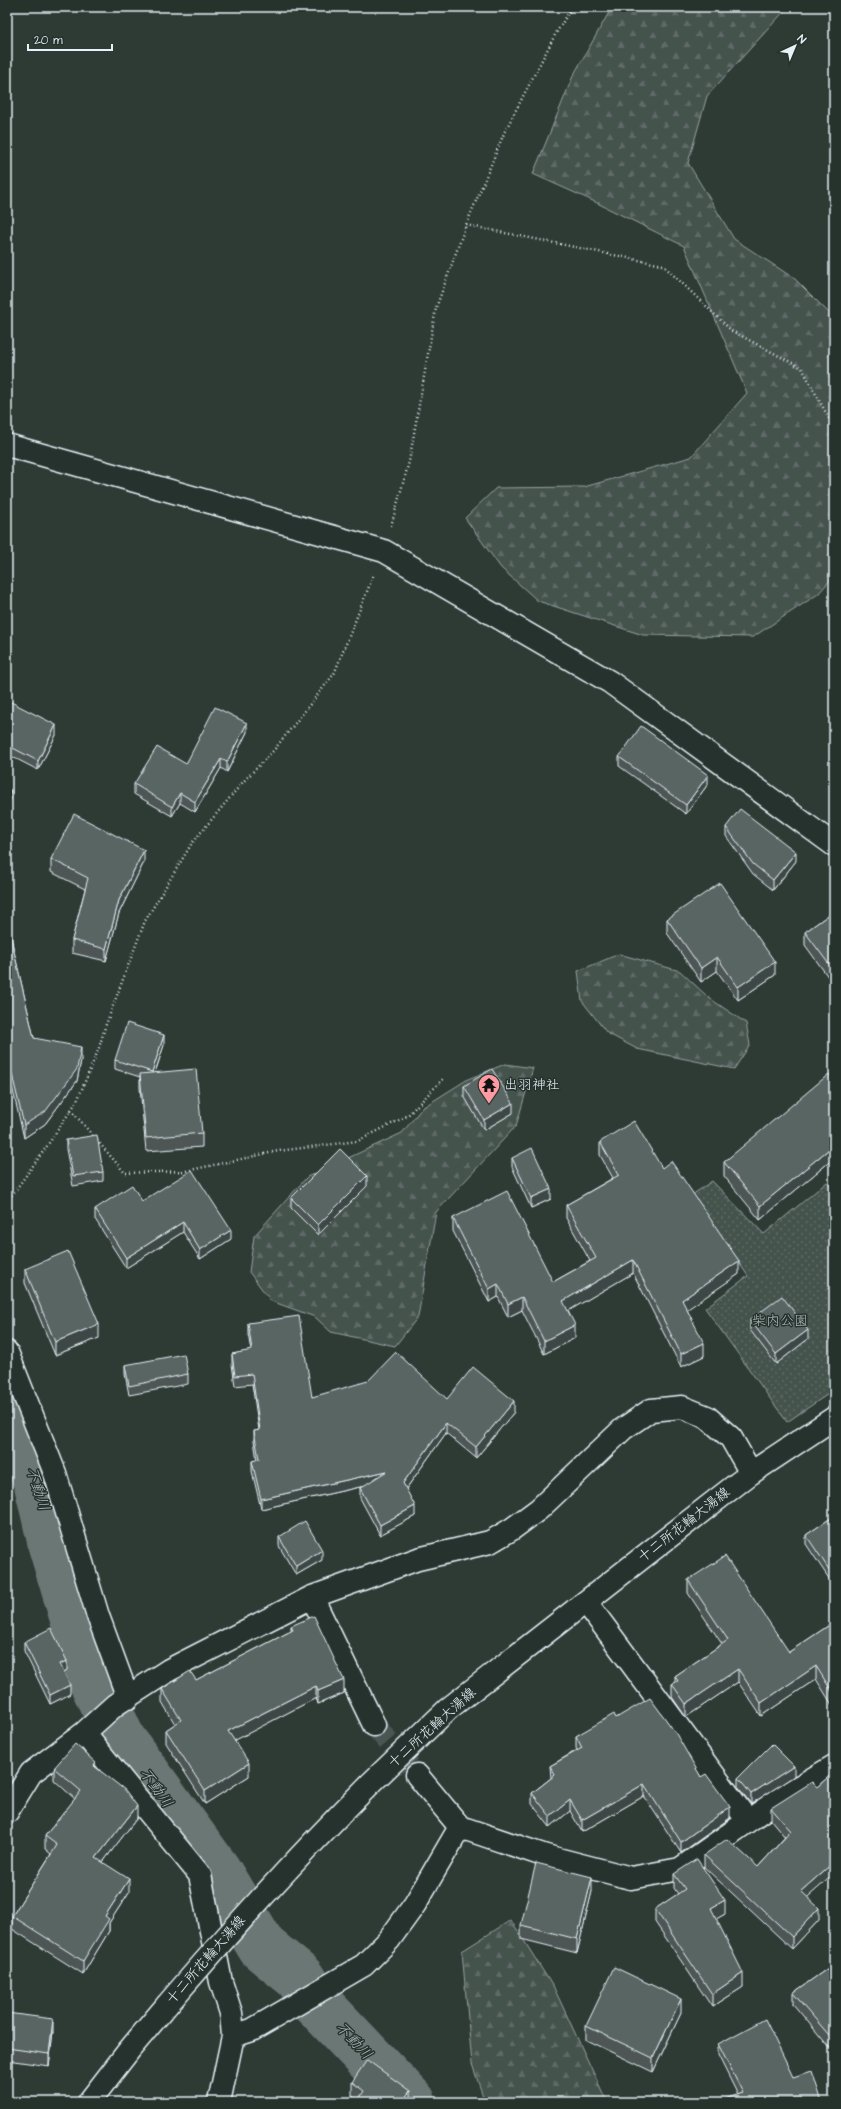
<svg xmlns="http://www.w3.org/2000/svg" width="841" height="2109" viewBox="0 0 841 2109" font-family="'Architects Daughter','Klee One',sans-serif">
	<defs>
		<pattern id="forest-firs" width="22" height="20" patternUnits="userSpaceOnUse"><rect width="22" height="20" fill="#45524e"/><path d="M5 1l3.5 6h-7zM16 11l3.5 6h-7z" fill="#606b68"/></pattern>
		<pattern id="park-dots" width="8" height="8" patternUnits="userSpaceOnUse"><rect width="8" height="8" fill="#45524e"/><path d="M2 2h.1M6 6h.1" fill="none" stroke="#606b68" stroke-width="1.8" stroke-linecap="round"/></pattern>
	</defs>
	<rect width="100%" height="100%" fill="#2e3b35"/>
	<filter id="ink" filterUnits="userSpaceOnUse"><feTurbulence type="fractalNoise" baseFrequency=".025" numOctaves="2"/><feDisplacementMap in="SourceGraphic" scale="8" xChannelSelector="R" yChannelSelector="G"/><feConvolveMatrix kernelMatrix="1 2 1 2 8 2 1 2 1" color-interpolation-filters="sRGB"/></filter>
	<g filter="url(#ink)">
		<path fill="url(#forest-firs)" stroke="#96a2a3" d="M 612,7 L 788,7 L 707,96 L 688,163 L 734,239 L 795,279 L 834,318 L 834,576 L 818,594 L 753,637 L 643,635 L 538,601 L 501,568 L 465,518 L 496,488 L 584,487 L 691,457 L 747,393 L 684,246 L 593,201 L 533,174 L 573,76 Z
			M 619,954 L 680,971 L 709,998 L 746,1023 L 750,1045 L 734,1069 L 637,1049 L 607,1033 L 582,1001 L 578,971 Z
			M 505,1064 L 533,1068 L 516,1126 L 436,1212 L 418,1317 L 395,1346 L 331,1332 L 315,1317 L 271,1301 L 249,1272 L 254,1236 L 307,1177 L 402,1133 L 422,1108 L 468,1079 Z
			M 511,1920 L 555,1990 L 607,2102 L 485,2102 L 472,2064 L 462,1951 Z"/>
		<path fill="url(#park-dots)" stroke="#96a2a3" d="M 712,1181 L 764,1234 L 827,1182 L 834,1189 L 834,1390 L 787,1422 L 705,1308 L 748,1276 L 692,1195 Z"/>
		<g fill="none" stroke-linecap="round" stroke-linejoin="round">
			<path stroke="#6b7775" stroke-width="50" d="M 7,1413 L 38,1480 L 54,1549 L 94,1682 L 121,1740 L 217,1872 L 262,1947 L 300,1978 L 313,1999 L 411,2102"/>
			<path stroke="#4a5652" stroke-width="22" stroke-dasharray="22 11" stroke-linecap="butt" d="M 374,1725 L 417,1775"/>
			<g stroke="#e8f1f8" stroke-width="25">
				<path id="minor" d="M 7,445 L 384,551 L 610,682 L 834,845
					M 7,1352 L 55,1473 L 98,1616 L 128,1698
					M 312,1597 L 374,1725
					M 586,1602 L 748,1821
					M 84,1733 L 200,1875 L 221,1982 L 231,2013 L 233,2036 L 219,2102
					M 417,1775 L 460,1827 L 546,1856 L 631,1878 L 680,1869 L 782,1797 L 834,1766
					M 7,1812 L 31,1773 L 84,1733 L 115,1705 L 169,1670 L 312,1597 L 418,1559 L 490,1542 L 512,1529 L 539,1509 L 623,1429 L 651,1410 L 682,1407 L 707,1417 L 731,1438 L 751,1473
					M 233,2036 L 252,2030 L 364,1965 L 389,1940 L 415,1904 L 460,1827"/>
			</g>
			<g stroke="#e8f1f8" stroke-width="25">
				<path id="major" d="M 370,1784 L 448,1709 L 751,1473 L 834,1418
					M 89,2102 L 130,2049 L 167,2005"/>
			</g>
			<path stroke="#e8f1f8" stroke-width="2.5" stroke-dasharray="1 3" stroke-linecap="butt" d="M 466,225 L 663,265 L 732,331 L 802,368 L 834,428
				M 391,526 L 409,462 L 436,308 L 466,225 L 505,131 L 555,35 L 572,7
				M 71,1110 L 125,1173 L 186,1171 L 278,1151 L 358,1141 L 407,1116 L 443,1079
				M 7,1202 L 47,1146 L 77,1101 L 99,1048 L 105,1027 L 145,921 L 192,843 L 243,782 L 274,750 L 334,674 L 374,574"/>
			<use href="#minor" stroke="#26332d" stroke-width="22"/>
			<use href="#major" stroke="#26332d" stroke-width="22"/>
			<g stroke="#e8f1f8" stroke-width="25" stroke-linecap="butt">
				<path id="major-bridge" d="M 167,2005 C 232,1929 299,1855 370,1784"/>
			</g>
			<use href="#major-bridge" stroke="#26332d" stroke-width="22"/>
		</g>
		<path fill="#4d5755" stroke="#e8f1f8" d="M 7,706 L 56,735 L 38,770 L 7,754 Z
			M 247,732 L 227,772 L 221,768 L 195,812 L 180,803 L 172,816 L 134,794 L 134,784 L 186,764 Z
			M 619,757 L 708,784 L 686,814 L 619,766 Z
			M 726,827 L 796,861 L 773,890 L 753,874 L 726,836 Z
			M 51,859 L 144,862 L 119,913 L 106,961 L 72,953 L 72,940 L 85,889 L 51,872 Z
			M 834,911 L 834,985 L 805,945 L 805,932 Z
			M 667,919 L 775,975 L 738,1000 L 717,971 L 701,982 L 667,933 Z
			M 7,921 L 34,1038 L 81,1060 L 77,1081 L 45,1124 L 24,1138 L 7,1065 Z
			M 164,1045 L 155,1073 L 202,1133 L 202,1147 L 146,1151 L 140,1088 L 140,1077 L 115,1069 L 115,1060 Z
			M 834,1080 L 834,1158 L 760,1220 L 724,1176 L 724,1162 Z
			M 464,1086 L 513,1113 L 484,1130 L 464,1096 Z
			M 66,1140 L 103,1172 L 103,1181 L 73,1186 L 66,1149 Z
			M 600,1142 L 662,1168 L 739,1274 L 687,1309 L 704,1356 L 681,1367 L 633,1273 L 568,1311 L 575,1338 L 544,1354 L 522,1310 L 508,1317 L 498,1297 L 489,1302 L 453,1231 L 453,1218 L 553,1282 L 590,1261 L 566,1218 L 566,1205 L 613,1178 L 600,1155 Z
			M 512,1158 L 551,1199 L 531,1208 L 512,1167 Z
			M 367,1186 L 318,1235 L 291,1208 L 291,1198 Z
			M 142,1201 L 231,1239 L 200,1259 L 183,1232 L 126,1268 L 95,1219 L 95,1209 Z
			M 25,1269 L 99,1338 L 55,1355 L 25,1283 Z
			M 750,1320 L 808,1339 L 776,1364 L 750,1330 Z
			M 248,1323 L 312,1397 L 447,1399 L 514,1412 L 476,1458 L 446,1433 L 406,1489 L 415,1516 L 380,1535 L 360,1498 L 360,1487 L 261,1509 L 252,1471 L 252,1461 L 257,1460 L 254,1441 L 254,1431 L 259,1430 L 252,1384 L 235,1386 L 232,1364 L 232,1354 L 251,1351 L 248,1334 Z
			M 125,1365 L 188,1374 L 188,1384 L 129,1395 L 125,1374 Z
			M 834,1516 L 834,1586 L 806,1544 L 806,1535 Z
			M 279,1537 L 322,1560 L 296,1575 L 279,1546 Z
			M 688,1580 L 789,1652 L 834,1622 L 834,1708 L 816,1679 L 761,1716 L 738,1682 L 686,1717 L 672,1697 L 672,1684 L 675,1682 L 675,1676 L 722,1644 L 688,1593 Z
			M 291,1626 L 344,1693 L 318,1704 L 316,1698 L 235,1740 L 249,1776 L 205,1804 L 166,1743 L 166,1730 L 175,1724 L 162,1702 L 162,1689 L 196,1680 L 291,1631 Z
			M 24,1642 L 67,1670 L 64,1672 L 70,1694 L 50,1704 L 24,1651 Z
			M 616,1718 L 701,1777 L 730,1818 L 681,1853 L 644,1796 L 582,1832 L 570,1811 L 550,1827 L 532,1804 L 532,1793 L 551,1778 L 550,1766 L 577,1750 L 576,1748 L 576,1736 Z
			M 54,1768 L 96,1768 L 137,1818 L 103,1862 L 129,1892 L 109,1923 L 109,1931 L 83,1974 L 12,1929 L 12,1916 L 51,1854 L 45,1849 L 45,1836 L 75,1799 L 54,1780 Z
			M 834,1772 L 834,1874 L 807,1897 L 819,1920 L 792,1949 L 704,1867 L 704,1855 L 758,1867 L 785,1837 L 771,1820 L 771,1808 L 817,1787 Z
			M 794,1776 L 751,1804 L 738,1787 L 738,1778 Z
			M 674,1874 L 725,1914 L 716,1919 L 743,1987 L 712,2007 L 655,1922 L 655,1909 L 678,1894 L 674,1888 Z
			M 592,1891 L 577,1953 L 521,1939 L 521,1925 Z
			M 834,1964 L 834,2053 L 793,2004 L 793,1993 Z
			M 7,2002 L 9,2013 L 53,2031 L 49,2066 L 7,2060 Z
			M 681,2013 L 653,2072 L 586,2040 L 586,2026 Z
			M 718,2044 L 793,2077 L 738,2095 L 718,2055 Z
			M 352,2082 L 410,2102 L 358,2100 L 352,2096 Z"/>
		<path fill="#3e4745" stroke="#e8f1f8" d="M 247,723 L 247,732 L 227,772 L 227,762 Z
			M 56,725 L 56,735 L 38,770 L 38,761 Z
			M 221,759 L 221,768 L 195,812 L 195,802 Z
			M 708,775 L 708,784 L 686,814 L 686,805 Z
			M 11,790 L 11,799 L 7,809 L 7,800 Z
			M 180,793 L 180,803 L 172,816 L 172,807 Z
			M 144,850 L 144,862 L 119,913 L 106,961 L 106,949 L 119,900 Z
			M 796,852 L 796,861 L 773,890 L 773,880 Z
			M 717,957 L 717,971 L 701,982 L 701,968 Z
			M 775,962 L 775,975 L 738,1000 L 738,987 Z
			M 164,1035 L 164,1045 L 152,1081 L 152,1072 Z
			M 81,1047 L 81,1060 L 77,1081 L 45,1124 L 24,1138 L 24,1125 Z
			M 513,1103 L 513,1113 L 484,1130 L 484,1120 Z
			M 834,1145 L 834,1158 L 760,1220 L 760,1206 Z
			M 367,1176 L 367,1186 L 318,1235 L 318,1225 Z
			M 551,1189 L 551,1199 L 531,1208 L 531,1198 Z
			M 183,1222 L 183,1232 L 126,1268 L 126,1258 Z
			M 231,1230 L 231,1239 L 200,1259 L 200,1250 Z
			M 633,1260 L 633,1273 L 563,1314 L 563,1301 Z
			M 739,1261 L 739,1274 L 682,1313 L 682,1300 Z
			M 498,1284 L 498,1297 L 489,1302 L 489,1289 Z
			M 522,1297 L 522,1310 L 508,1317 L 508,1304 Z
			M 99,1324 L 99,1338 L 55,1355 L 55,1342 Z
			M 575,1325 L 575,1338 L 544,1354 L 544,1341 Z
			M 808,1330 L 808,1339 L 776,1364 L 776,1354 Z
			M 704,1343 L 704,1356 L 681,1367 L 681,1354 Z
			M 514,1401 L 514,1412 L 476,1458 L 476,1447 Z
			M 446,1423 L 446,1433 L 403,1493 L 403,1483 Z
			M 387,1471 L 387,1481 L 261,1509 L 261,1499 Z
			M 415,1506 L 415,1516 L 380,1535 L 380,1525 Z
			M 10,1522 L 10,1533 L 7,1534 L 7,1523 Z
			M 322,1550 L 322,1560 L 296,1575 L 296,1566 Z
			M 67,1661 L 67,1670 L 60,1674 L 60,1664 Z
			M 816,1666 L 816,1679 L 761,1716 L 761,1703 Z
			M 738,1669 L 738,1682 L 686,1717 L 686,1704 Z
			M 344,1680 L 344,1693 L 318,1704 L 318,1691 Z
			M 70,1685 L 70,1694 L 50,1704 L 50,1695 Z
			M 316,1686 L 316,1698 L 228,1744 L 228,1731 Z
			M 249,1763 L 249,1776 L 205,1804 L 205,1791 Z
			M 794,1766 L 794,1776 L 751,1804 L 751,1794 Z
			M 644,1784 L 644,1796 L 582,1832 L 582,1820 Z
			M 570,1800 L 570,1811 L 550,1827 L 550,1816 Z
			M 137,1806 L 137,1818 L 96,1871 L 96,1858 Z
			M 730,1807 L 730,1818 L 681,1853 L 681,1842 Z
			M 834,1862 L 834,1874 L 801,1903 L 801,1891 Z
			M 592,1877 L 592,1891 L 577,1953 L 577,1939 Z
			M 129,1879 L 129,1892 L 109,1923 L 109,1931 L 83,1974 L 83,1961 L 105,1916 Z
			M 725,1900 L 725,1914 L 711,1922 L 711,1908 Z
			M 819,1908 L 819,1920 L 792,1949 L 792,1937 Z
			M 743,1973 L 743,1987 L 712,2007 L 712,1994 Z
			M 681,1999 L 681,2013 L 653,2072 L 653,2058 Z
			M 9,2002 L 9,2014 L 7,2013 Z
			M 53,2019 L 53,2031 L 49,2066 L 49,2054 Z
			M 410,2091 L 410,2102 L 402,2102 Z"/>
		<path fill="#596563" stroke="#e8f1f8" d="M 9,701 L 56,725 L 38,761 L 7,745 L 7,706 Z
			M 215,707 L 247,723 L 227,762 L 221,759 L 195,802 L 180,793 L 172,807 L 134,784 L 157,747 L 186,764 Z
			M 641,726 L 708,775 L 686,805 L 619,757 Z
			M 7,788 L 11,790 L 7,800 Z
			M 740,809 L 796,852 L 773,880 L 753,864 L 726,827 Z
			M 74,814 L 144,850 L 119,900 L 106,949 L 72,940 L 88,878 L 51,859 Z
			M 720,883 L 775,962 L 738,987 L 717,957 L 701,968 L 667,919 Z
			M 834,911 L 834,971 L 805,932 Z
			M 7,921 L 34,1038 L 81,1047 L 77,1069 L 45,1112 L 24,1125 L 7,1053 Z
			M 127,1023 L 164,1035 L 152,1072 L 115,1060 Z
			M 196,1069 L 202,1133 L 146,1138 L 140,1074 Z
			M 492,1069 L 513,1103 L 484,1120 L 464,1086 Z
			M 829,1074 L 834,1080 L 834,1145 L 760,1206 L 724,1162 Z
			M 634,1121 L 662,1168 L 671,1161 L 739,1261 L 682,1300 L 704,1343 L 681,1354 L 633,1260 L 563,1301 L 575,1325 L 544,1341 L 522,1297 L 508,1304 L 498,1284 L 489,1289 L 453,1218 L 507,1191 L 553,1282 L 596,1258 L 566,1205 L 619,1175 L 600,1142 Z
			M 97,1135 L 103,1172 L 73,1176 L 66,1140 Z
			M 532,1148 L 551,1189 L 531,1198 L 512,1158 Z
			M 340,1149 L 367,1176 L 318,1225 L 291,1198 Z
			M 192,1170 L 231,1230 L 200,1250 L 183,1222 L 126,1258 L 95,1209 L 132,1185 L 142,1201 Z
			M 68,1251 L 99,1324 L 55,1342 L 25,1269 Z
			M 782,1296 L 808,1330 L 776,1354 L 750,1320 Z
			M 299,1316 L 312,1397 L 368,1381 L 396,1352 L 447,1399 L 473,1367 L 514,1401 L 476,1447 L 446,1423 L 403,1483 L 415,1506 L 380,1525 L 360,1488 L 387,1471 L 261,1499 L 252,1461 L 259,1459 L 254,1431 L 260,1430 L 252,1374 L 235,1376 L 232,1354 L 252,1350 L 248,1323 Z
			M 184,1354 L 188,1374 L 129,1386 L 125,1365 Z
			M 7,1511 L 10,1522 L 7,1523 Z
			M 834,1516 L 834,1577 L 806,1535 Z
			M 305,1521 L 322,1550 L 296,1566 L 279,1537 Z
			M 725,1556 L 789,1652 L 834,1622 L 834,1695 L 816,1666 L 761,1703 L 738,1669 L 686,1704 L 672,1684 L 678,1681 L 675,1676 L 728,1640 L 688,1580 Z
			M 314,1616 L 344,1680 L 318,1691 L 316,1686 L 228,1731 L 249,1763 L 205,1791 L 166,1730 L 181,1720 L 162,1689 L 190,1671 L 196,1680 L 293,1630 L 291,1626 Z
			M 51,1628 L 67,1661 L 60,1664 L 70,1685 L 50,1695 L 24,1642 Z
			M 650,1698 L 675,1732 L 701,1777 L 706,1774 L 730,1807 L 681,1842 L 644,1784 L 582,1820 L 570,1800 L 550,1816 L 532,1793 L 555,1775 L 550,1766 L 582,1748 L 576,1736 L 614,1714 L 616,1718 Z
			M 75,1744 L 96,1763 L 94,1766 L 125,1790 L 137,1806 L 96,1858 L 129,1879 L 105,1916 L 109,1919 L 83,1961 L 12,1916 L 57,1845 L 45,1836 L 81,1791 L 54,1768 Z
			M 772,1744 L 794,1766 L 751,1794 L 738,1778 Z
			M 834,1772 L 834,1862 L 801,1891 L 819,1908 L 792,1937 L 704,1855 L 727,1839 L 758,1867 L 791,1831 L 771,1808 L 812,1782 L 817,1787 Z
			M 697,1859 L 725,1900 L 711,1908 L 743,1973 L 712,1994 L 655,1909 L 685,1889 L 674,1874 Z
			M 536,1863 L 592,1877 L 577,1939 L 521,1925 Z
			M 834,1964 L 834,2041 L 793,1993 Z
			M 614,1967 L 681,1999 L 653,2058 L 586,2026 Z
			M 7,2002 L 9,2002 L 7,2013 L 53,2019 L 49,2054 L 7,2048 Z
			M 765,2019 L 793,2077 L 812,2071 L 822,2102 L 715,2102 L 743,2093 L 718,2044 Z
			M 367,2060 L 410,2091 L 402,2102 L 357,2102 L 364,2091 L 352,2082 Z"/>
	</g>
	<defs>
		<g id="temple-pin" transform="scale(1.15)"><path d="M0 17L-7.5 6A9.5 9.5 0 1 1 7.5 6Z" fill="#ff9aa2" stroke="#26332d"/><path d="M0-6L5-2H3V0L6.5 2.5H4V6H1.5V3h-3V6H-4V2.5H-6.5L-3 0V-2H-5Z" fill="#111"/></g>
	</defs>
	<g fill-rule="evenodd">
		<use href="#temple-pin" x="489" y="1085"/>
	</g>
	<g text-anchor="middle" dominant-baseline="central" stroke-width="3" stroke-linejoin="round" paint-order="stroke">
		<g font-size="14" fill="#e8f1f8" stroke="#26332d" text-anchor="start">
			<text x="504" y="1085">出羽神社</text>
		</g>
		<g font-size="14" fill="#afb9bc" stroke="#26332d">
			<text x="780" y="1321">柴内公園</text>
		</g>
		<g font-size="14" fill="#e8f1f8" stroke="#26332d">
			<text transform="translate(684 1525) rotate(-38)">十二所花輪大湯線</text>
			<text transform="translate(432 1728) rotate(-42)">十二所花輪大湯線</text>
			<text transform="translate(206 1960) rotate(-49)">十二所花輪大湯線</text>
		</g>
		<g font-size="15" font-style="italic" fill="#b0babd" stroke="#26332d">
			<text transform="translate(38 1489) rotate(73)">不動川</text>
			<text transform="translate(156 1788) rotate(54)">不動川</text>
			<text transform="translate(354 2041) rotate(47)">不動川</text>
		</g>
	</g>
	<rect width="841" height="2109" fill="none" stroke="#26332d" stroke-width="24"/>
	<rect x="12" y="12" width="817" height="2085" fill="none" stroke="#e8f1f8" stroke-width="1.5" filter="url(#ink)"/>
	<g transform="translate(795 46) rotate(44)" stroke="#26332d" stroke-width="3" paint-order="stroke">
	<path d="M0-3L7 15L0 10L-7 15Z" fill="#e8f1f8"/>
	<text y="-6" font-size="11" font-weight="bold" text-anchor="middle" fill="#e8f1f8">N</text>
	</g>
	<path d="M28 44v6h84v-6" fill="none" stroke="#e8f1f8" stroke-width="2"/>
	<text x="34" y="44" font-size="12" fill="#e8f1f8" stroke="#26332d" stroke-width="3" paint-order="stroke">20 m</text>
</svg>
